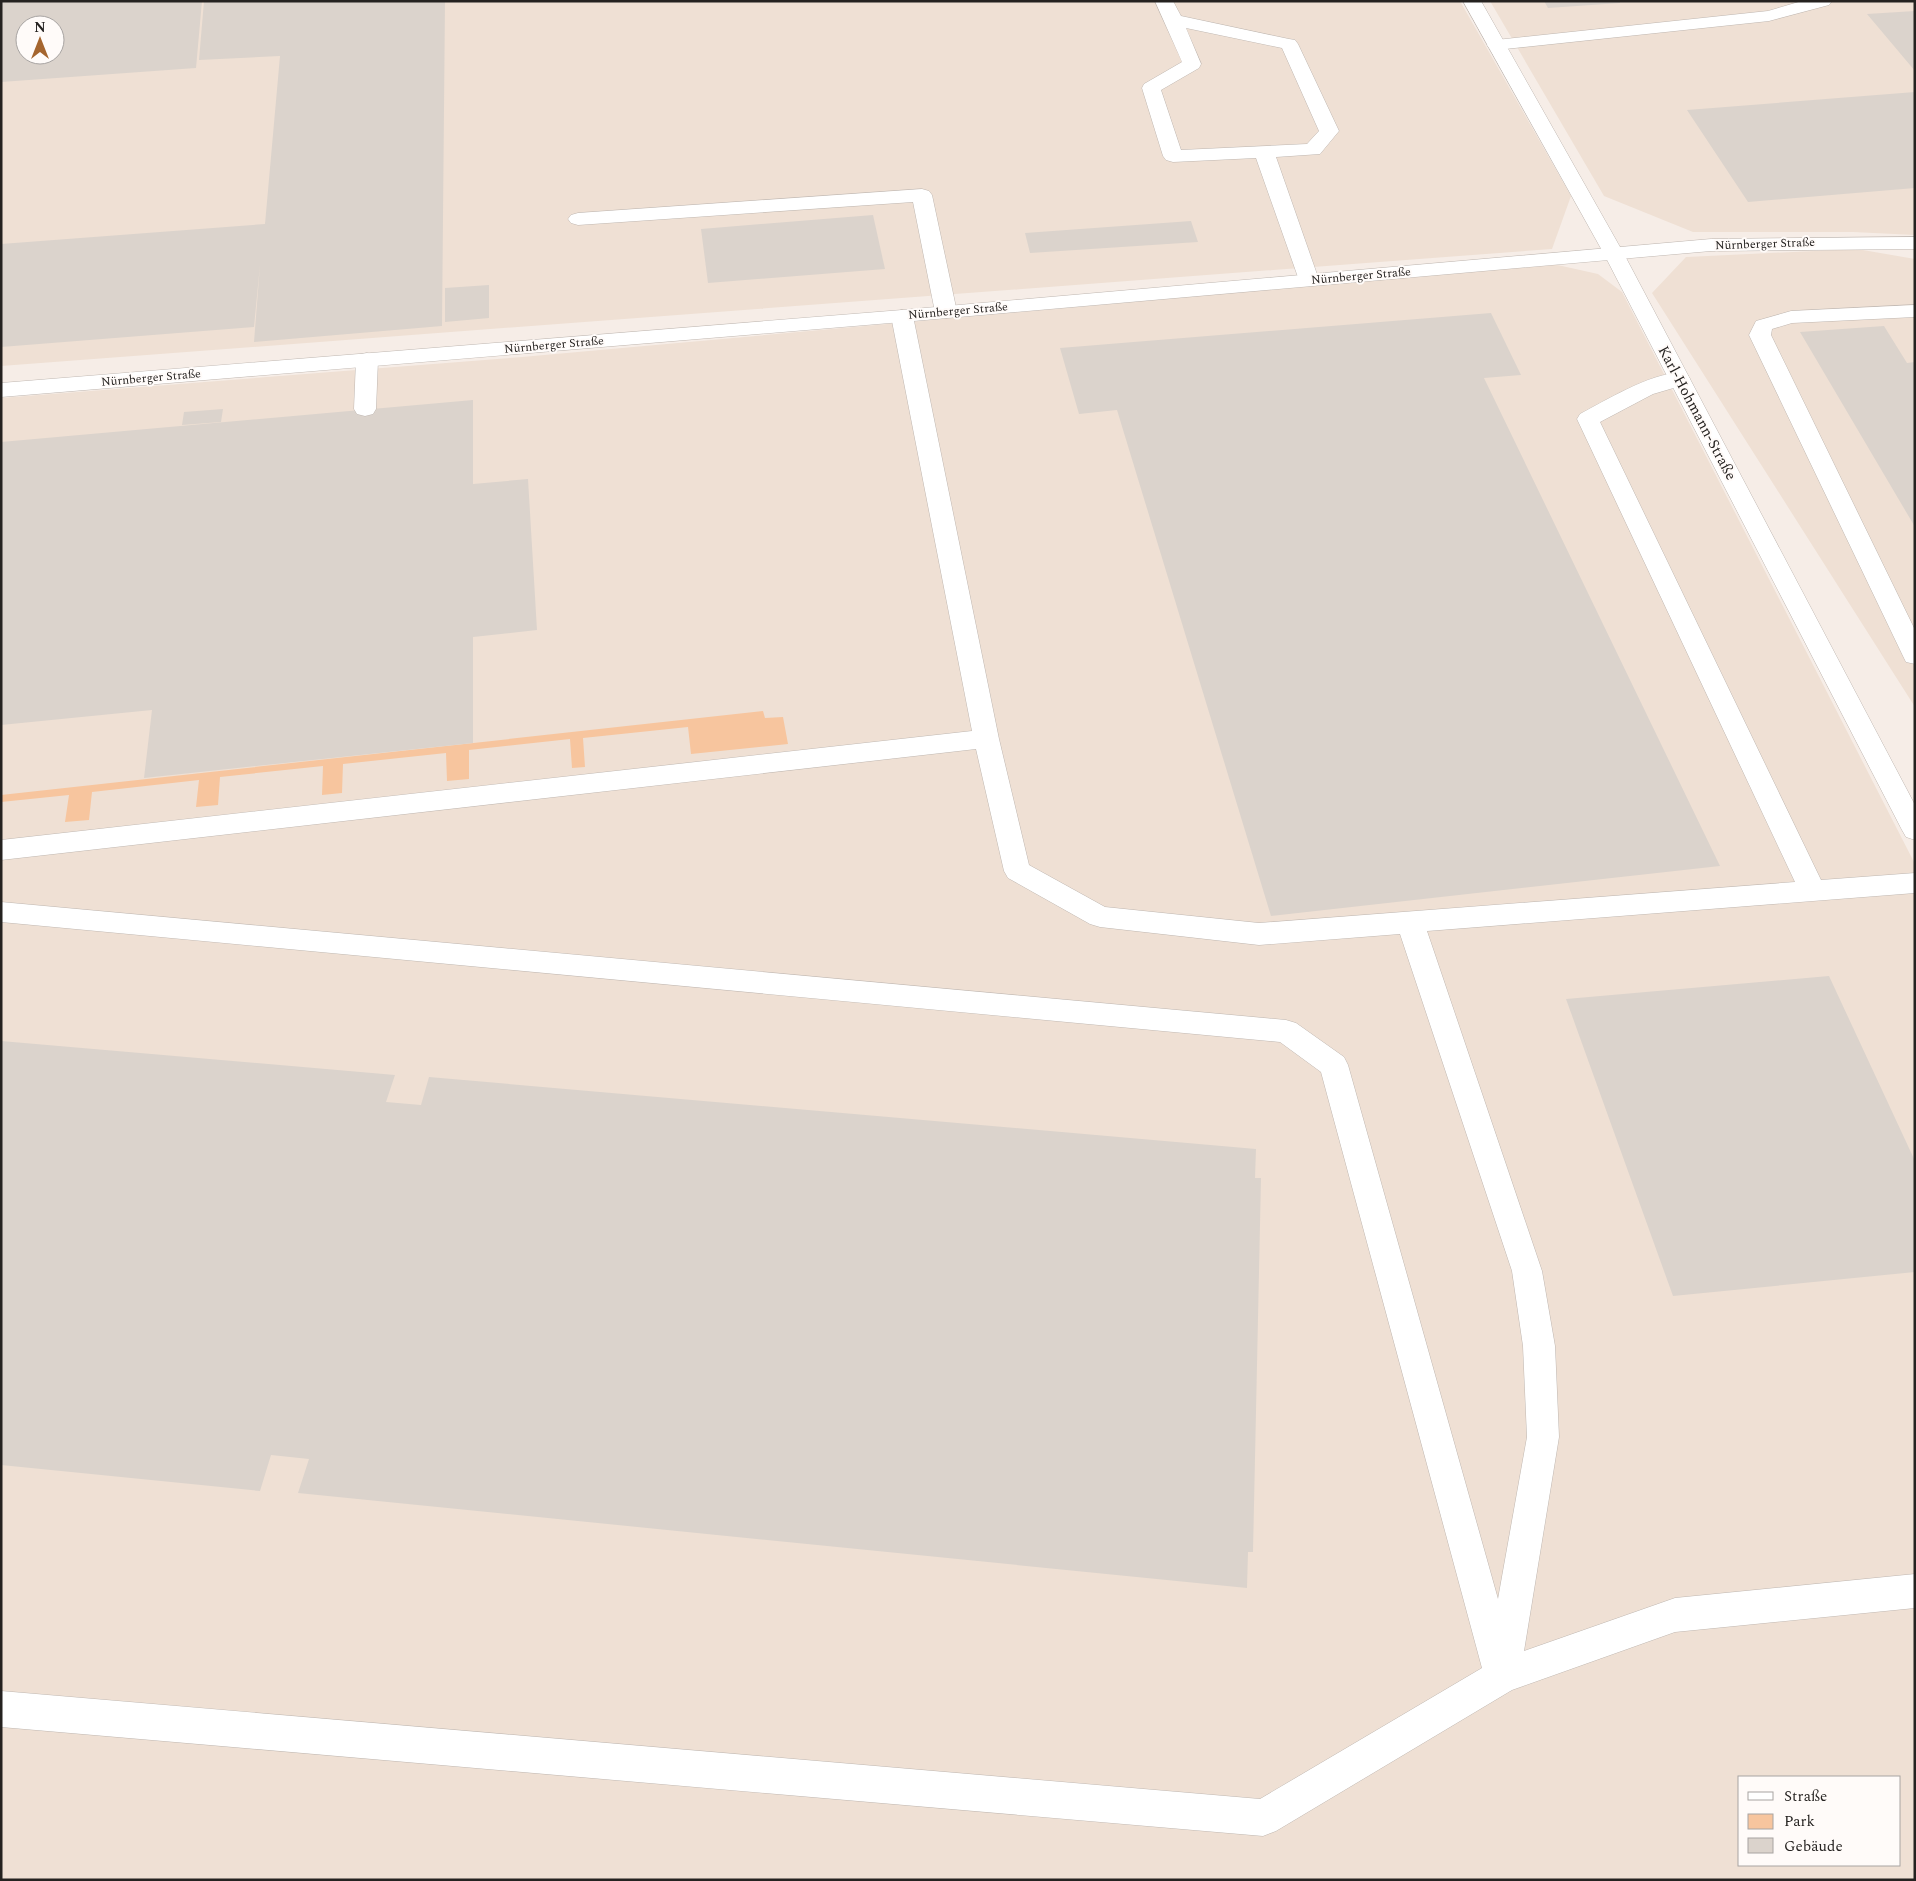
<svg xmlns="http://www.w3.org/2000/svg" width="1916" height="1881" viewBox="0 0 1916 1881" font-family="Spectral,serif">
	<rect width="100%" height="100%" fill="#f6ede7"/>
	<path fill="#efe0d4" fill-rule="evenodd" d="M 1,1 L 1460,1 L 1571,196 L 1552,249 L 1,366 ZM 25,25 L 55,25 L 55,55 L 25,55 Z
		M 1490,1 L 1915,1 L 1915,235 L 1853,232 L 1693,232 L 1604,196 Z
		M 1857,249 L 1915,259 L 1915,707 L 1652,293 L 1686,257 Z
		M 1553,264 L 1598,274 L 1622,292 L 1915,864 L 1915,1880 L 1,1880 L 1,398 L 522,357 ZM 1740,1777 L 1900,1777 L 1900,1865 L 1740,1865 Z"/>
	<path fill="#f7c59e" d="M 763,711 L 765,718 L 783,717 L 788,744 L 691,754 L 688,727 L 583,738 L 585,767 L 572,768 L 570,739 L 469,750 L 469,779 L 447,781 L 446,753 L 343,764 L 342,793 L 322,795 L 323,766 L 220,777 L 218,805 L 196,807 L 199,780 L 92,792 L 89,820 L 65,822 L 69,795 L 1,802 L 1,795 Z"/>
	<path fill="#dbd3cc" fill-rule="evenodd" d="M 1,1 L 202,1 L 196,68 L 1,82 ZM 25,25 L 55,25 L 55,55 L 25,55 Z
		M 204,1 L 445,1 L 442,326 L 254,342 L 260,265 L 254,327 L 1,347 L 1,244 L 265,224 L 280,56 L 199,60 Z
		M 1544,1 L 1620,1 L 1620,3 L 1548,8 Z
		M 1915,11 L 1915,71 L 1867,14 Z
		M 1915,92 L 1915,188 L 1748,202 L 1687,110 Z
		M 873,215 L 885,269 L 708,283 L 701,229 Z
		M 1191,221 L 1198,242 L 1030,253 L 1025,233 Z
		M 489,285 L 489,318 L 445,322 L 445,288 Z
		M 1491,313 L 1521,375 L 1484,378 L 1720,866 L 1271,916 L 1117,410 L 1079,414 L 1060,348 Z
		M 1884,326 L 1907,363 L 1915,362 L 1915,527 L 1800,332 Z
		M 473,400 L 473,484 L 528,479 L 537,630 L 473,637 L 473,743 L 144,778 L 152,710 L 1,725 L 1,442 Z
		M 223,409 L 221,422 L 182,425 L 184,412 Z
		M 1829,976 L 1915,1161 L 1915,1272 L 1673,1296 L 1566,999 Z
		M 1,1041 L 395,1075 L 386,1102 L 421,1105 L 429,1077 L 1256,1149 L 1255,1178 L 1261,1178 L 1253,1552 L 1248,1552 L 1247,1588 L 298,1493 L 309,1459 L 271,1455 L 260,1491 L 1,1465 Z"/>
	<g fill="none" stroke-linecap="round" stroke-linejoin="round">
		<g stroke="#bfb7b1" stroke-width="1">
			<path id="lane" d="M 1155,1 L 1173,1 L 1181,16 L 1289,39 L 1295,40 L 1298,44 L 1339,131 L 1320,154 L 1276,157 L 1319,280 L 1316,284 L 1309,286 L 1302,284 L 1299,280 L 1256,158 L 1173,162 L 1166,160 L 1163,156 L 1142,88 L 1144,84 L 1182,62 ZM 1186,28 L 1282,48 L 1319,131 L 1307,144 L 1181,150 L 1161,90 L 1199,68 L 1201,64 Z
				M 1802,1 L 1832,1 L 1829,5 L 1769,21 L 1496,50 L 1490,49 L 1487,45 L 1490,41 L 1496,40 L 1768,11 Z
				M 922,189 L 929,191 L 932,195 L 957,312 L 953,316 L 946,318 L 939,316 L 935,312 L 913,202 L 578,225 L 571,223 L 568,219 L 571,215 L 578,213 Z
				M 1915,305 L 1915,317 L 1792,323 L 1772,329 L 1771,335 L 1915,630 L 1915,664 L 1906,662 L 1903,656 L 1749,335 L 1756,321 L 1791,311 Z
				M 902,310 L 909,312 L 913,316 L 999,739 L 1029,865 L 1105,907 L 1259,923 L 1795,882 L 1577,419 L 1580,414 C 1605,401 1660,367 1687,374 L 1690,379 L 1687,384 L 1653,394 L 1600,422 L 1821,880 L 1915,873 L 1915,893 L 1427,931 L 1542,1271 L 1555,1346 L 1559,1437 L 1524,1651 L 1675,1598 L 1915,1574 L 1915,1608 L 1675,1632 L 1512,1690 L 1276,1831 L 1263,1836 L 1,1727 L 1,1691 L 1260,1799 L 1482,1668 L 1321,1072 L 1280,1042 L 1,922 L 1,902 L 1286,1020 L 1296,1023 L 1344,1057 L 1348,1065 L 1498,1599 L 1527,1437 L 1523,1346 L 1512,1271 L 1400,934 L 1259,945 L 1100,927 L 1090,924 L 1008,878 L 1004,871 L 976,749 L 1,860 L 1,840 L 972,731 L 891,316 L 895,312 Z
				M 367,353 L 375,355 L 378,360 L 376,409 L 373,414 L 365,416 L 357,414 L 354,409 L 356,360 L 359,355 Z"/>
		</g>
		<g stroke="#bfb7b1" stroke-width="1">
			<path id="street" d="M 1463,1 L 1481,1 L 1624,254 L 1915,805 L 1915,840 L 1906,837 L 1902,830 L 1604,254 Z"/>
		</g>
		<g stroke="#bfb7b1" stroke-width="1">
			<path id="secondary" d="M 1915,237 L 1915,249 L 1711,251 L 902,322 L 1,397 L 1,383 L 902,310 L 1711,239 Z"/>
		</g>
		<use href="#lane" fill="#fff" fill-rule="evenodd"/>
		<use href="#street" fill="#fff" fill-rule="evenodd"/>
		<use href="#secondary" fill="#fff" fill-rule="evenodd"/>
	</g>
	<g text-anchor="middle" dominant-baseline="central" stroke-width="4" stroke-linejoin="round" paint-order="stroke">
		<g font-size="12" fill="#252220" stroke="#fffbf9">
			<text transform="translate(1765 244) rotate(-2)">Nürnberger Straße</text>
			<text transform="translate(1361 276) rotate(-5)">Nürnberger Straße</text>
			<text transform="translate(958 311) rotate(-5)">Nürnberger Straße</text>
			<text transform="translate(554 345) rotate(-5)">Nürnberger Straße</text>
			<text transform="translate(151 378) rotate(-5)">Nürnberger Straße</text>
		</g>
		<g font-size="15" fill="#252220" stroke="#fffbf9">
			<text transform="translate(1697 413) rotate(62)">Karl-Hohmann-Straße</text>
		</g>
	</g>
	<rect width="1916" height="1881" fill="none" stroke="#252220" stroke-width="5"/>
	<rect x="1738" y="1776" width="162" height="90" fill="#fffbf9" stroke="#a8a4a2"/>
	<rect x="1748" y="1792" width="25" height="8" fill="#ffffff" stroke="#a8a4a2"/>
	<text x="1784" y="1801" font-size="15" fill="#252220">Straße</text>
	<rect x="1748" y="1814" width="25" height="15" fill="#f7c59e" stroke="#a8a4a2"/>
	<text x="1784" y="1826" font-size="15" fill="#252220">Park</text>
	<rect x="1748" y="1838" width="25" height="15" fill="#dbd3cc" stroke="#a8a4a2"/>
	<text x="1784" y="1851" font-size="15" fill="#252220">Gebäude</text>
	<g transform="translate(40 40)"><circle r="24" fill="#fffbf9" stroke="#a8a4a2"/>
	<path d="M0-4L9 19L0 12L-9 19Z" fill="#a5652e"/>
	<text y="-8" font-size="14" font-weight="bold" text-anchor="middle" fill="#252220">N</text>
	</g>
</svg>
